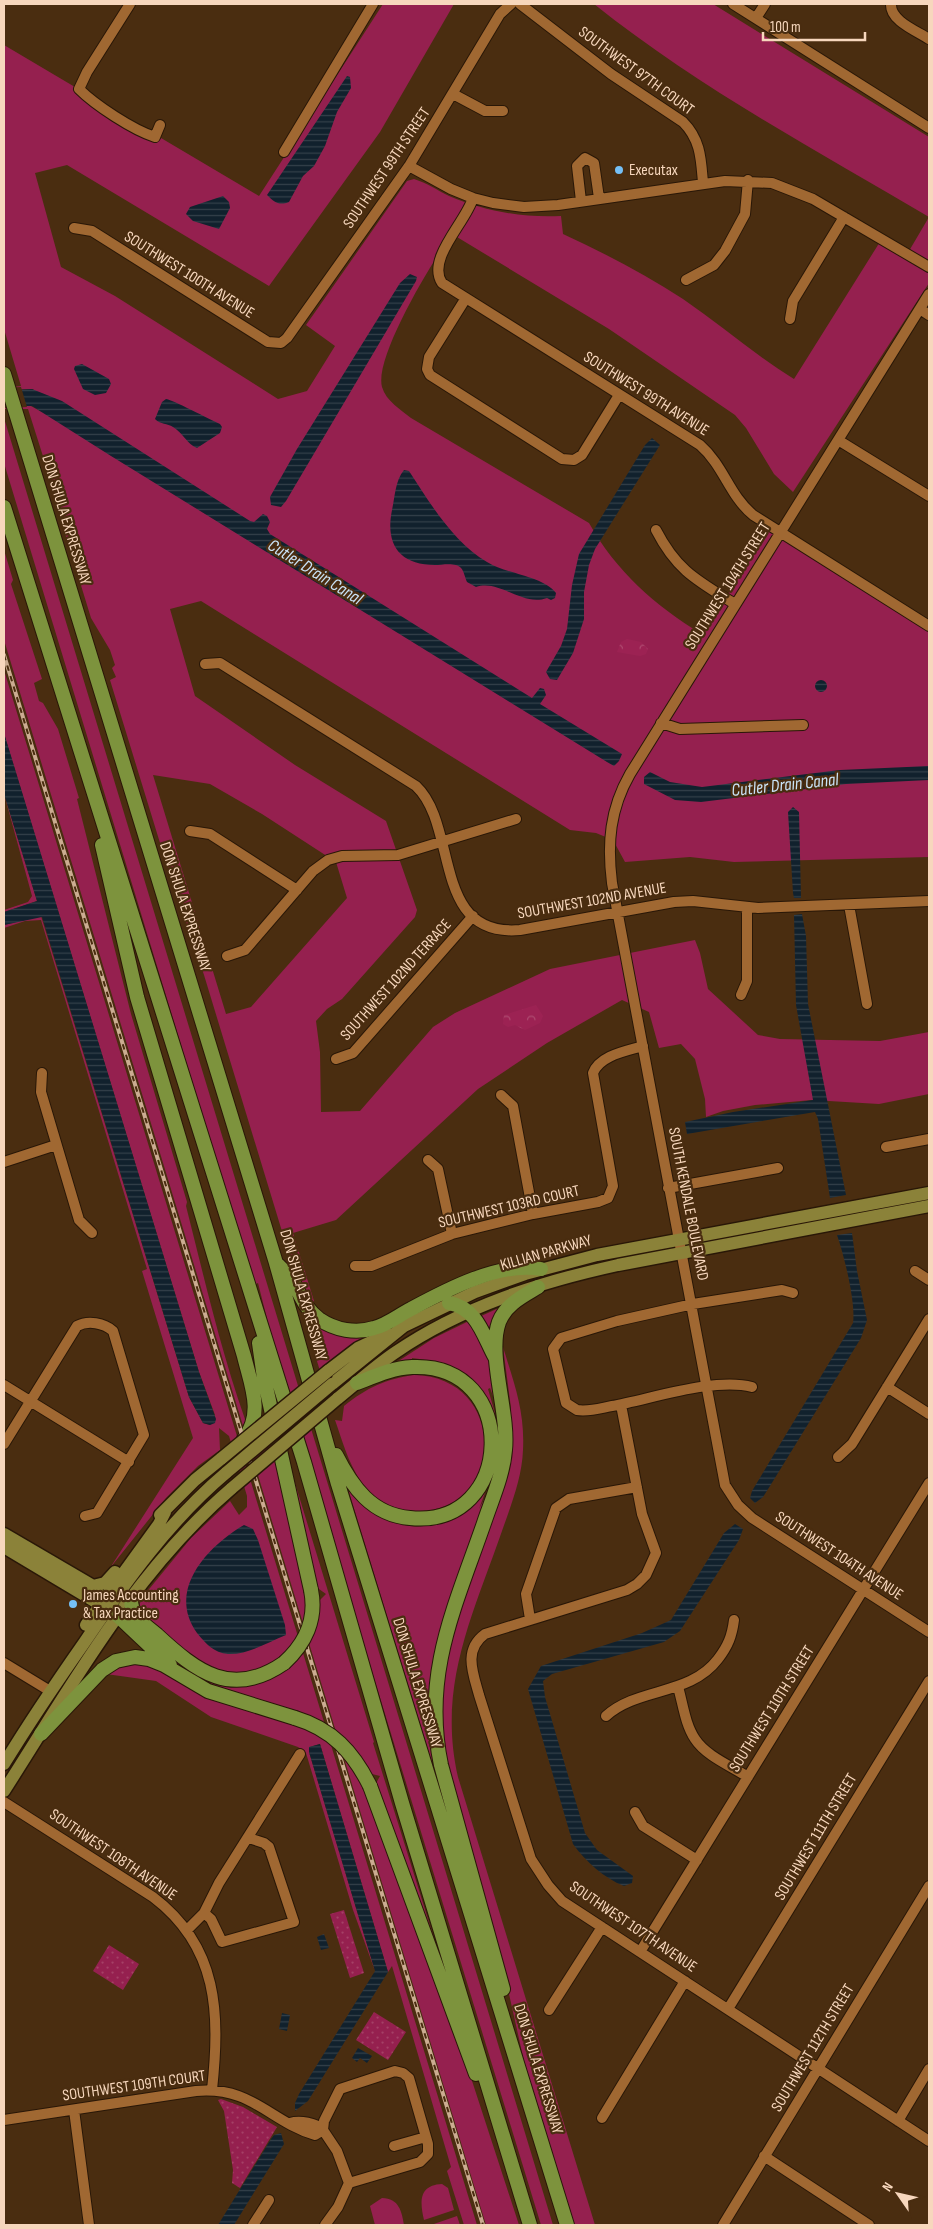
<svg xmlns="http://www.w3.org/2000/svg" width="933" height="2229" viewBox="0 0 933 2229" font-family="'Sofia Sans Condensed',sans-serif">
	<defs>
		<pattern id="forest-crowns" width="20" height="18" patternUnits="userSpaceOnUse" patternTransform="scale(1.25)"><rect width="20" height="18" fill="#9c2253"/><path d="M2 6a3 3 0 1 1 6 0M12 15a3 3 0 1 1 6 0" fill="none" stroke="#af4c71"/></pattern>
		<pattern id="park-dots" width="8" height="8" patternUnits="userSpaceOnUse" patternTransform="scale(1.25)"><rect width="8" height="8" fill="#95204f"/><path d="M2 2h.1M6 6h.1" fill="none" stroke="#a54066" stroke-width="1.8" stroke-linecap="round"/></pattern>
		<pattern id="water-rules" width="6" height="5" patternUnits="userSpaceOnUse" patternTransform="scale(1.25)"><rect width="6" height="5" fill="#11212d"/><path d="M0 2.5h6" fill="none" stroke="#34404a"/></pattern>
	</defs>
	<rect width="100%" height="100%" fill="#4a2d10"/>
	<path fill="#95204f" fill-rule="evenodd" d="M 383,4 L 454,4 L 380,132 L 269,286 L 67,165 L 35,173 L 61,267 L 115,296 L 278,399 L 307,391 L 335,346 L 306,325 L 407,181 L 414,179 C 427,183 437,190 449,196 C 484,211 523,218 561,216 L 563,234 C 604,253 645,274 683,299 C 721,325 755,355 794,379 L 883,237 L 909,251 L 929,217 L 929,283 L 793,492 L 774,474 L 746,428 L 735,415 L 609,329 L 452,234 C 433,260 374,357 382,387 C 386,401 401,410 411,418 L 589,523 C 616,571 655,606 702,634 L 770,529 L 929,629 L 929,857 L 734,862 L 690,857 L 625,862 L 613,840 L 596,833 L 570,830 L 201,601 L 170,609 L 195,696 L 295,765 L 386,821 L 417,910 L 415,917 L 342,999 L 327,1009 L 316,1021 L 320,1052 L 321,1112 L 360,1111 L 433,1027 L 455,1013 L 550,969 L 695,940 L 700,953 L 708,989 L 758,1035 L 780,1039 L 880,1041 L 929,1032 L 929,1094 L 879,1104 L 812,1100 L 755,1105 L 723,1111 L 706,1117 L 705,1099 L 695,1059 L 681,1044 L 659,1048 L 649,1012 L 622,1000 L 547,1043 L 478,1089 L 336,1220 L 293,1233 L 314,1301 L 310,1305 L 298,1284 L 204,975 L 164,856 L 110,680 L 116,677 L 112,668 L 115,665 L 110,650 L 91,618 L 60,517 L 62,516 L 28,409 L 4,409 L 4,405 L 29,405 L 42,412 L 33,389 L 12,390 L 4,388 L 21,386 L 4,329 L 4,45 L 259,196 ZM 153,775 L 210,784 L 262,814 L 336,862 L 347,898 L 251,1007 L 226,1014 Z
		M 594,4 L 713,4 L 929,137 L 929,217 C 815,150 698,87 594,4 Z
		M 4,418 L 553,2225 L 541,2225 L 280,1370 L 258,1283 L 254,1285 L 4,463 Z
		M 4,550 L 13,580 L 11,584 L 42,679 L 34,683 L 39,701 L 43,703 L 58,729 L 79,798 L 77,799 L 131,1014 L 187,1202 L 186,1206 C 206,1285 224,1365 253,1441 L 270,1428 L 310,1604 L 318,1602 L 326,1594 L 312,1584 L 291,1495 L 291,1484 L 295,1483 L 374,1742 L 373,1743 L 447,1980 L 374,1791 L 374,1787 L 380,1776 L 372,1774 L 361,1778 L 460,2044 L 519,2225 L 486,2225 L 4,640 Z
		M 4,670 L 477,2225 L 464,2225 L 447,2171 L 451,2167 L 392,1966 L 388,1972 L 320,1744 L 310,1747 L 309,1752 L 375,1971 L 353,1910 L 306,1753 L 298,1747 L 211,1717 L 156,1681 L 106,1674 L 105,1672 L 137,1661 L 212,1688 L 178,1666 L 128,1622 L 199,1675 L 253,1673 L 228,1673 L 202,1665 L 142,1616 L 139,1607 L 141,1599 L 191,1538 L 230,1501 L 239,1515 L 247,1507 L 247,1496 L 229,1436 L 219,1428 L 220,1450 L 198,1466 L 166,1498 L 110,1568 L 193,1438 L 142,1271 L 147,1269 L 41,920 L 25,921 L 4,928 L 4,925 L 41,916 L 189,1397 L 203,1423 L 210,1425 L 215,1415 L 199,1372 L 4,734 Z
		M 4,794 L 37,901 L 4,912 L 4,910 L 28,902 L 32,896 Z
		M 300,1305 L 306,1312 L 368,1334 L 369,1337 L 320,1371 Z
		M 501,1307 L 492,1337 L 479,1317 Z
		M 471,1320 L 492,1368 L 496,1404 L 490,1388 L 488,1389 L 497,1420 C 483,1380 453,1362 412,1358 L 412,1360 L 397,1362 L 434,1338 Z
		M 503,1347 C 514,1383 525,1411 523,1450 C 522,1478 511,1505 502,1531 C 473,1615 437,1685 458,1777 L 595,2225 L 574,2225 L 528,2079 L 505,1976 L 441,1749 L 443,1658 L 500,1488 L 511,1408 Z
		M 414,1375 C 511,1377 505,1517 413,1511 C 390,1510 373,1499 360,1480 C 348,1462 342,1440 335,1420 L 342,1421 L 344,1406 C 366,1388 386,1379 414,1375 Z
		M 490,1488 L 433,1675 L 449,1818 L 349,1492 C 361,1493 380,1515 393,1521 C 425,1537 466,1515 486,1490 L 479,1509 Z
		M 442,2184 L 448,2188 L 454,2210 L 424,2220 C 420,2203 418,2185 442,2184 Z
		M 382,2198 C 399,2198 402,2212 404,2225 L 375,2225 L 370,2206 Z
		M 457,2216 L 460,2225 L 431,2225 Z"/>
	<path fill="url(#forest-crowns)" d="M 627,639 L 641,642 L 648,649 L 646,654 L 640,656 L 617,652 L 621,642 Z
		M 536,1005 L 543,1016 L 540,1023 L 525,1030 L 515,1025 L 508,1027 L 503,1024 L 504,1015 Z"/>
	<path fill="url(#park-dots)" d="M 344,1910 L 364,1973 L 350,1978 L 330,1914 Z
		M 109,1945 L 139,1964 L 123,1990 L 93,1971 Z
		M 374,2012 L 406,2032 L 388,2060 L 356,2040 Z
		M 221,2099 L 243,2107 L 277,2127 L 240,2188 L 232,2183 L 233,2170 L 224,2111 L 218,2100 Z"/>
	<path fill="url(#water-rules)" d="M 347,76 L 350,77 L 351,88 L 337,112 L 325,146 L 314,166 L 303,176 L 289,202 C 279,206 274,202 267,195 Z
		M 223,196 L 229,202 L 230,208 L 219,229 L 193,221 L 186,214 L 190,207 Z
		M 410,274 L 417,277 L 416,281 L 286,501 L 281,507 L 271,505 L 270,497 L 297,449 L 400,283 Z
		M 82,364 L 109,379 L 111,384 L 106,393 L 95,395 L 83,389 L 74,369 L 75,366 Z
		M 32,389 L 62,401 L 250,521 L 254,522 L 263,514 L 267,516 L 270,522 L 267,529 L 270,534 L 532,698 L 540,688 L 544,689 L 546,695 L 540,704 L 622,754 L 619,761 L 614,766 L 607,762 L 111,456 L 32,406 L 20,406 L 12,390 Z
		M 166,399 C 171,399 211,420 220,424 L 222,427 L 220,433 L 197,448 C 187,444 183,433 173,427 C 167,423 161,425 155,419 L 162,402 Z
		M 652,438 L 660,445 L 595,549 L 589,565 L 584,592 L 584,619 L 573,653 L 557,680 L 550,679 L 546,672 L 561,646 L 567,629 L 572,585 L 579,554 L 645,445 Z
		M 404,470 L 409,471 C 430,503 453,542 487,562 C 506,574 543,576 556,593 L 555,598 L 551,600 L 547,598 C 522,607 500,579 476,587 L 467,582 C 465,578 464,571 461,568 C 456,562 442,565 435,565 C 399,565 385,544 392,510 C 395,497 395,481 404,470 Z
		M815 686a6 6 0 1 1 12 0a6 6 0 1 1-12 0Z
		M 4,733 L 199,1372 L 216,1419 L 215,1423 L 210,1425 L 203,1423 L 189,1397 L 42,917 L 4,925 L 4,912 L 37,901 L 4,794 Z
		M 929,766 L 929,780 L 846,784 L 701,802 L 675,800 L 644,784 L 644,777 L 650,772 L 670,782 L 702,787 L 840,770 Z
		M 793,807 L 799,812 L 801,898 L 794,898 L 793,893 L 788,812 Z
		M 802,914 L 806,936 L 808,1004 L 846,1195 L 830,1198 L 818,1119 L 815,1112 L 687,1134 L 685,1122 L 733,1112 L 813,1100 L 796,1005 L 794,915 Z
		M 852,1233 L 857,1271 L 867,1320 L 861,1338 L 770,1486 L 763,1497 L 755,1503 L 750,1498 L 752,1491 L 853,1323 C 856,1303 844,1255 837,1235 Z
		M 735,1524 L 743,1529 L 739,1540 L 680,1631 L 664,1642 L 552,1674 L 543,1681 L 545,1697 L 585,1833 L 597,1850 L 633,1876 L 632,1883 L 624,1886 C 604,1878 586,1862 573,1844 L 528,1689 L 541,1666 L 642,1633 L 671,1620 L 724,1533 Z
		M 244,1525 L 253,1529 L 258,1540 L 285,1625 L 286,1635 C 268,1642 248,1655 228,1654 C 214,1653 205,1643 197,1633 C 166,1590 208,1546 244,1525 Z
		M 320,1744 L 388,1972 L 308,2101 L 295,2111 L 295,2103 L 299,2094 L 375,1971 L 309,1752 L 309,1747 Z
		M 324,1934 L 329,1948 L 321,1950 L 317,1937 Z
		M 282,2013 L 290,2015 L 287,2031 L 279,2029 Z
		M 358,2048 L 372,2056 L 367,2063 L 360,2058 L 357,2062 L 352,2058 Z
		M 281,2133 L 284,2144 L 234,2225 L 218,2225 L 271,2139 L 274,2135 Z"/>
	<path fill="#4a2d10" d="M 21,387 L 27,407 L 4,408 L 4,388 Z"/>
	<g fill="none" stroke-linecap="round" stroke-linejoin="round">
		<g stroke="#291707" stroke-width="12">
			<path id="minor" d="M 130,4 L 87,72 L 79,89 C 95,105 133,130 155,137 L 160,125
				M 520,4 L 611,74 L 683,122 C 701,140 701,160 703,183
				M 733,4 L 929,128
				M 891,4 C 890,21 917,31 929,39
				M 756,18 L 765,4
				M 453,94 L 485,111 L 503,111
				M 284,152 L 373,4
				M 409,166 L 451,189 L 473,198 L 493,203 L 524,207 L 558,205 L 725,181 L 772,183 L 813,199 L 929,267
				M 473,198 C 466,222 426,259 442,283 L 700,445 C 724,466 729,495 753,515 L 929,626
				M 581,201 L 577,166 L 585,158 L 594,163 L 599,198
				M 74,228 L 92,231 L 268,342 L 281,343 L 287,338 L 409,166 L 500,14 L 511,4
				M 686,280 L 714,265 L 725,251 L 745,214 L 748,180
				M 929,294 L 630,774 C 610,809 607,843 612,883 L 725,1485 L 738,1505 L 752,1518 L 929,1632
				M 466,298 L 429,357 L 427,369 L 430,375 L 562,459 L 574,460 L 582,455 L 619,395
				M 920,309 L 929,315
				M 790,319 L 793,301 L 844,217
				M 838,440 L 929,496
				M 656,530 C 677,571 698,581 735,604
				M 205,664 L 220,663 L 416,786 C 459,826 431,938 520,930 L 674,902 L 693,901 L 758,908 L 929,901
				M 661,723 L 680,729 L 803,725
				M 190,831 L 210,834 L 297,890
				M 849,905 L 867,1004
				M 227,956 L 245,950 L 313,871 L 328,860 L 342,856 L 398,855 L 516,819
				M 741,995 L 747,981 L 747,908
				M 336,1059 L 353,1053 L 473,916
				M 42,1073 L 41,1092 L 79,1220 L 92,1233
				M 501,1095 L 513,1106 L 533,1214
				M 886,1147 L 929,1139
				M 428,1160 L 438,1169 L 452,1234
				M 4,1162 L 56,1145
				M 668,1188 L 778,1168
				M 355,1266 L 371,1266 L 452,1234 L 533,1214 L 598,1202 L 608,1198 L 613,1186 L 593,1073 C 600,1055 627,1051 643,1046
				M 915,1271 L 929,1280
				M 4,1385 L 129,1462
				M 752,1387 C 715,1377 651,1399 612,1406 C 601,1408 589,1412 577,1410 L 566,1403 L 553,1349 L 561,1338 L 617,1321 L 693,1304 L 782,1290 L 793,1293
				M 887,1387 L 929,1414
				M 621,1405 L 642,1514 L 656,1553 L 646,1575 L 637,1584 L 627,1590 L 485,1634 C 463,1650 473,1673 479,1695 L 531,1859 L 548,1885 L 562,1901 L 929,2141
				M 4,1444 L 77,1326 C 88,1320 104,1323 113,1331 L 144,1435 L 97,1513 L 85,1516
				M 838,1457 L 852,1444 L 929,1319
				M 530,1619 L 526,1594 L 556,1508 L 569,1499 L 637,1487
				M 4,1663 L 50,1691
				M 678,1687 C 683,1704 685,1724 695,1739 C 706,1756 731,1766 748,1777
				M 606,1716 C 638,1687 690,1696 718,1659 C 728,1646 732,1636 734,1620
				M 4,1802 L 153,1897 C 219,1947 220,2014 212,2090
				M 635,1812 L 643,1826 L 697,1860
				M 204,1913 L 211,1919 L 222,1942 L 294,1922 L 269,1847 L 264,1843 L 249,1838
				M 187,1930 L 204,1913 L 219,1883 L 300,1754
				M 640,1952 L 929,1483
				M 728,2009 L 929,1681
				M 549,2010 L 602,1927
				M 395,2071 L 403,2073 L 409,2078 L 428,2144 L 428,2154 L 420,2162 L 349,2183 L 337,2151 L 323,2130 L 324,2121 L 340,2089 Z
				M 74,2110 L 89,2225
				M 602,2118 L 685,1981
				M 4,2120 L 196,2091 C 252,2086 269,2121 315,2135 L 323,2130 C 316,2123 300,2120 290,2123
				M 898,2121 L 929,2069
				M 394,2146 L 426,2137
				M 764,2156 L 869,2225
				M 253,2225 L 269,2200
				M 325,2225 L 338,2207 L 349,2183
				M 723,2225 L 929,1886"/>
		</g>
		<g stroke="#291707" stroke-width="15">
			<path id="major" d="M 328,1371 L 358,1348 L 388,1334
				M 332,1384 L 404,1326 L 475,1292 L 525,1274 L 597,1255 L 929,1193
				M 337,1399 C 357,1383 375,1366 396,1352 C 462,1307 540,1282 618,1265 L 929,1206
				M 160,1515 L 195,1480 L 222,1458
				M 4,1534 L 93,1586 L 97,1592
				M 4,1547 L 106,1608
				M 93,1586 L 105,1583 L 115,1572
				M 86,1625 L 159,1524 L 165,1512
				M 4,1764 C 29,1723 56,1683 84,1643 C 126,1581 169,1521 227,1472
				M 4,1791 C 72,1685 135,1571 232,1488"/>
		</g>
		<g stroke="#291707" stroke-width="16">
			<path id="highway" d="M 4,374 L 276,1263 L 338,1484 L 567,2225
				M 4,507 L 304,1462 L 402,1803 L 530,2225
				M 102,845 L 137,997 L 244,1356 C 251,1385 264,1413 244,1439
				M 278,1265 C 282,1269 288,1274 291,1279 C 301,1294 304,1308 319,1319 C 335,1330 356,1334 374,1328 C 387,1325 399,1315 411,1309 C 446,1290 501,1261 541,1269
				M 449,1303 C 477,1308 483,1335 495,1357
				M 259,1343 L 264,1378 L 311,1590
				M 336,1455 C 352,1487 372,1515 410,1518 C 516,1529 521,1362 412,1367 C 392,1368 375,1376 357,1383
				M 131,1600 C 131,1616 145,1625 157,1635 C 197,1672 232,1699 284,1663
				M 118,1616 L 170,1665
				M 41,1734 L 102,1670 L 116,1661 L 135,1657 L 149,1659 L 164,1665 L 208,1691 L 295,1718
				M 370,1786 L 476,2074
				M 503,1989 L 441,1765 C 422,1674 455,1607 484,1523 C 492,1499 503,1475 505,1450 C 509,1412 487,1355 499,1322 C 506,1304 523,1296 538,1287"/>
		</g>
		<use href="#minor" stroke="#a06832" stroke-width="10"/>
		<use href="#major" stroke="#8b8239" stroke-width="12"/>
		<use href="#highway" stroke="#7d933d" stroke-width="14"/>
		<g stroke="#cbac91" stroke-width="4">
			<path id="rail" d="M 4,655 L 483,2225"/>
		</g>
		<use href="#rail" stroke="#4a2d10" stroke-width="2" stroke-dasharray="5.5" stroke-linecap="butt"/>
		<g stroke="#291707" stroke-width="15" stroke-linecap="butt">
			<path id="major-bridge" d="M 222,1458 L 328,1371
				M 227,1472 L 332,1384
				M 232,1488 L 337,1399"/>
		</g>
		<g stroke="#291707" stroke-width="16" stroke-linecap="butt">
			<path id="highway-bridge" d="M 284,1663 C 305,1644 317,1619 311,1590
				M 295,1718 C 332,1729 353,1752 370,1786"/>
		</g>
		<use href="#major-bridge" stroke="#8b8239" stroke-width="12"/>
		<use href="#highway-bridge" stroke="#7d933d" stroke-width="14"/>
	</g>
	<g fill="#75c0f6" stroke="#4a2d10" stroke-width="2">
		<circle cx="619" cy="170" r="5"/>
		<circle cx="73" cy="1604" r="5"/>
	</g>
	<g text-anchor="middle" dominant-baseline="central" stroke-width="4.5" stroke-linejoin="round" paint-order="stroke">
		<g font-size="16" fill="#f7d7bd" stroke="#4a2d10">
			<text transform="translate(636 71) rotate(36)">SOUTHWEST 97TH COURT</text>
			<text transform="translate(387 168) rotate(-56)">SOUTHWEST 99TH STREET</text>
			<text transform="translate(189 275) rotate(32)">SOUTHWEST 100TH AVENUE</text>
			<text transform="translate(646 394) rotate(32)">SOUTHWEST 99TH AVENUE</text>
			<text transform="translate(66 520) rotate(73)">DON SHULA EXPRESSWAY</text>
			<text transform="translate(728 586) rotate(-58)">SOUTHWEST 104TH STREET</text>
			<text transform="translate(592 901) rotate(-10)">SOUTHWEST 102ND AVENUE</text>
			<text transform="translate(185 907) rotate(72)">DON SHULA EXPRESSWAY</text>
			<text transform="translate(396 980) rotate(-48)">SOUTHWEST 102ND TERRACE</text>
			<text transform="translate(688 1204) rotate(79)">SOUTH KENDALE BOULEVARD</text>
			<text transform="translate(509 1207) rotate(-13)">SOUTHWEST 103RD COURT</text>
			<text transform="translate(546 1253) rotate(-16)">KILLIAN PARKWAY</text>
			<text transform="translate(303 1295) rotate(74)">DON SHULA EXPRESSWAY</text>
			<text transform="translate(839 1556) rotate(33)">SOUTHWEST 104TH AVENUE</text>
			<text transform="translate(417 1683) rotate(73)">DON SHULA EXPRESSWAY</text>
			<text transform="translate(772 1709) rotate(-58)">SOUTHWEST 110TH STREET</text>
			<text transform="translate(816 1837) rotate(-59)">SOUTHWEST 111TH STREET</text>
			<text transform="translate(113 1855) rotate(34)">SOUTHWEST 108TH AVENUE</text>
			<text transform="translate(633 1927) rotate(34)">SOUTHWEST 107TH AVENUE</text>
			<text transform="translate(813 2048) rotate(-59)">SOUTHWEST 112TH STREET</text>
			<text transform="translate(538 2069) rotate(73)">DON SHULA EXPRESSWAY</text>
			<text transform="translate(134 2086) rotate(-8)">SOUTHWEST 109TH COURT</text>
		</g>
		<g font-size="16" fill="#f7d7bd" stroke="#4a2d10" text-anchor="start">
			<text x="629" y="170">Executax</text>
			<text x="83" y="1595">James Accounting<tspan x="83" dy="18">&amp; Tax Practice</tspan></text>
		</g>
		<g font-size="18" font-style="italic" fill="#cae4f8" stroke="#4a2d10">
			<text transform="translate(315 572) rotate(32)">Cutler Drain Canal</text>
			<text transform="translate(785 785) rotate(-6)">Cutler Drain Canal</text>
		</g>
	</g>
	<rect width="933" height="2229" fill="none" stroke="#f7d7bd" stroke-width="10"/>
	<g transform="translate(898 2194) rotate(304)" stroke="#4a2d10" stroke-width="4" paint-order="stroke">
	<path d="M0-4L9 19L0 12L-9 19Z" fill="#f7d7bd"/>
	<text y="-8" font-size="14" font-weight="bold" text-anchor="middle" fill="#f7d7bd">N</text>
	</g>
	<path d="M763 32v8h102v-8" fill="none" stroke="#f7d7bd" stroke-width="2.5"/>
	<text x="770" y="32" font-size="15" fill="#f7d7bd" stroke="#4a2d10" stroke-width="4" paint-order="stroke">100 m</text>
</svg>
